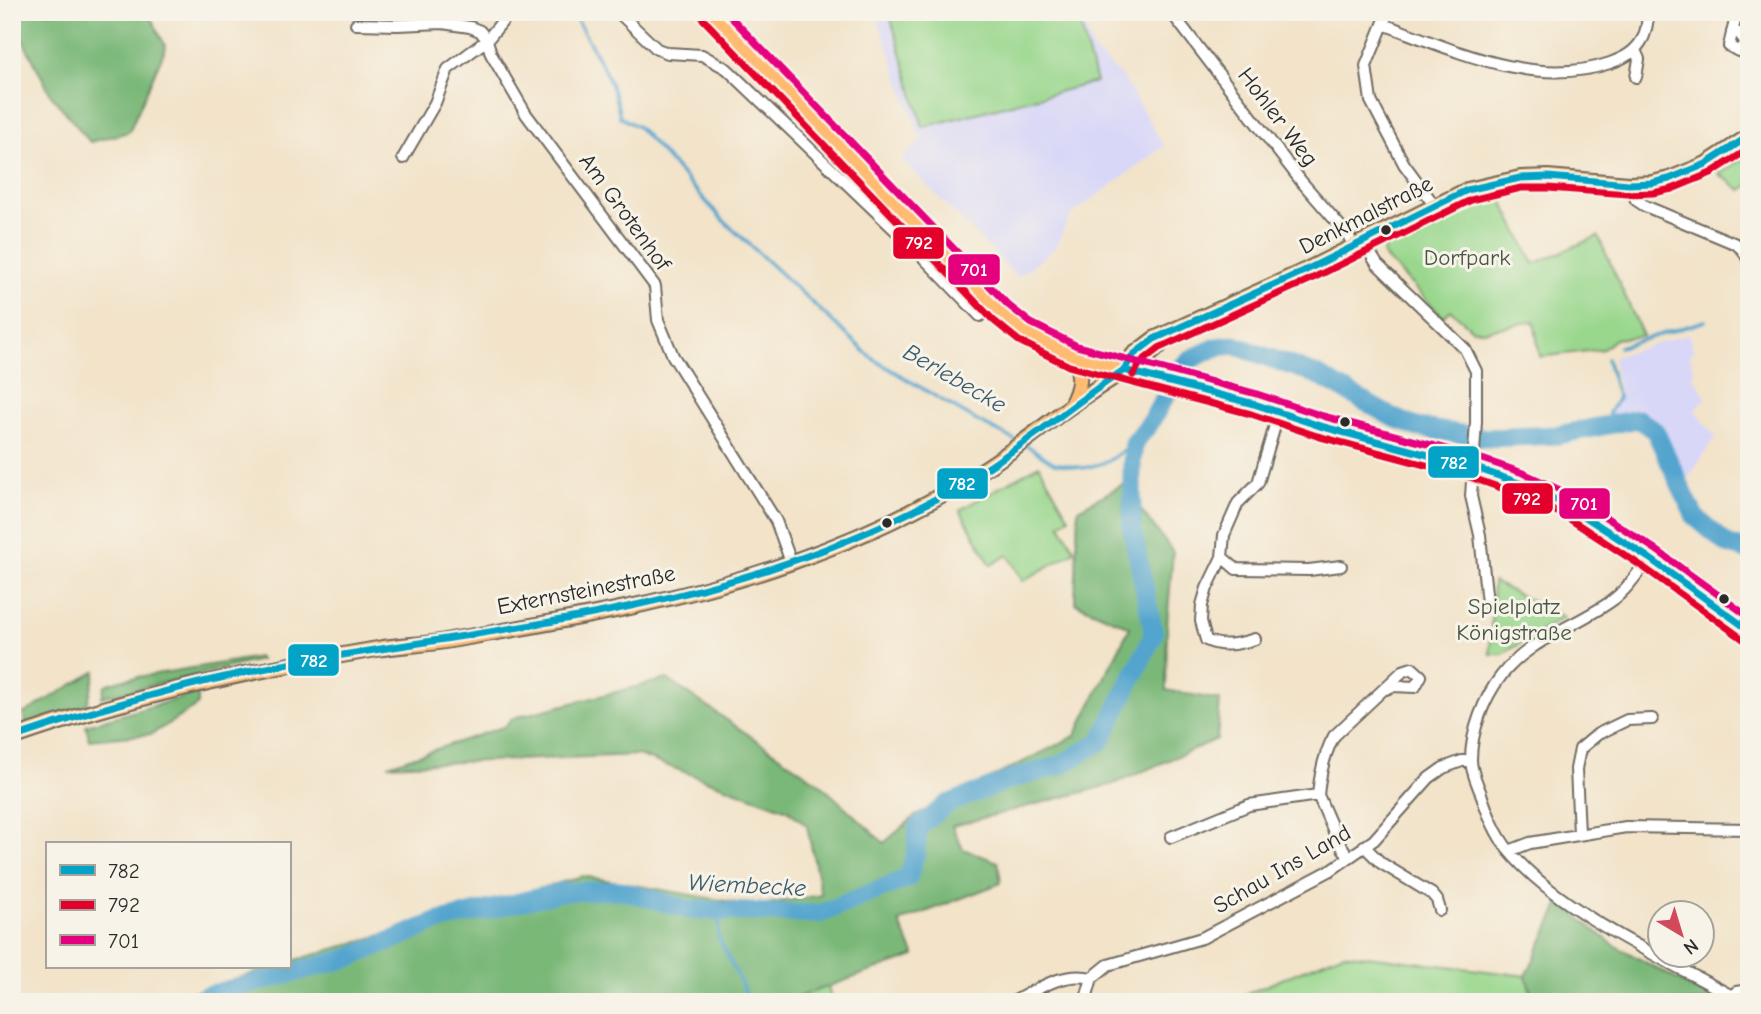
<svg xmlns="http://www.w3.org/2000/svg" width="1761" height="1014" viewBox="0 0 1761 1014" font-family="'Comic Neue',sans-serif">
	<rect width="100%" height="100%" fill="#f7f3e8"/>
	<filter id="ink" filterUnits="userSpaceOnUse"><feTurbulence type="fractalNoise" baseFrequency=".0143" numOctaves="2"/><feDisplacementMap in="SourceGraphic" scale="14" xChannelSelector="R" yChannelSelector="G"/><feConvolveMatrix kernelMatrix="1 2 1 2 8 2 1 2 1" color-interpolation-filters="sRGB"/></filter>
	<filter id="wash" filterUnits="userSpaceOnUse"><feTurbulence type="fractalNoise" baseFrequency=".00686" numOctaves="4" result="noise"/><feDisplacementMap in="SourceGraphic" scale="28" xChannelSelector="R" yChannelSelector="G"/><feGaussianBlur stdDeviation="1.57" result="paint"/><feColorMatrix in="noise" values="0 0 0 0 0 0 0 0 0 0 0 0 0 0 0 0 0 1.4 0 .05"/><feComposite in="paint" operator="in"/></filter>
	<g filter="url(#wash)">
		<rect width="100%" height="100%" fill="#f2e3c9"/>
		<path fill="#d8d7f8" d="M 875,12 L 1081,12 L 1093,50 L 1124,79 L 1164,146 L 1070,216 L 1055,248 L 1018,277 L 902,160 L 921,139 Z
			M 1688,334 L 1694,352 L 1689,354 L 1695,371 L 1691,373 L 1706,397 L 1695,411 L 1716,437 L 1685,483 L 1669,449 L 1654,426 L 1646,420 L 1626,416 L 1615,419 L 1610,418 L 1620,394 L 1613,357 Z"/>
		<path fill="#99d78d" stroke="#62815c" stroke-width="2" d="M 914,12 L 1077,12 L 1096,82 L 923,127 L 891,19 Z
			M 1749,155 L 1749,185 L 1741,190 L 1719,174 Z
			M 1495,187 L 1534,264 L 1598,236 L 1643,336 L 1615,339 L 1603,349 L 1596,350 L 1540,357 L 1534,321 L 1484,331 L 1472,329 L 1451,310 L 1443,317 L 1383,255 L 1385,242 L 1389,237 C 1422,218 1458,193 1495,187 Z
			M 1039,465 L 1069,518 L 1060,524 L 1075,551 L 1023,581 L 1008,555 L 991,565 L 960,510 Z
			M 1493,582 L 1564,617 L 1503,654 L 1490,654 Z
			M 1343,953 L 1526,976 L 1534,1001 L 1228,1002 Z
			M 828,986 L 832,1002 L 793,1002 L 795,998 Z"/>
		<path fill="#7ab878" stroke="#527252" stroke-width="2" d="M 12,12 L 148,12 L 166,47 L 129,132 L 90,142 L 51,95 L 12,19 Z
			M 1138,476 L 1135,502 L 1173,552 L 1167,625 L 1166,690 L 1220,700 L 1217,739 L 1114,784 L 952,826 L 963,849 L 998,862 L 1001,883 L 899,922 L 915,956 L 795,998 L 793,1002 L 571,1002 L 552,996 L 527,1002 L 161,1002 L 274,967 L 289,967 L 289,962 L 583,876 L 754,906 L 821,895 L 807,826 L 788,810 L 638,755 L 388,765 L 506,726 L 513,718 L 667,679 L 819,783 L 884,843 L 915,816 L 1075,736 L 1130,627 L 1075,603 L 1078,509 Z
			M 258,657 L 260,660 L 102,697 L 105,685 L 120,680 Z
			M 96,671 L 87,705 L 26,724 L 23,714 Z
			M 198,693 L 198,705 L 152,734 L 89,740 L 86,725 Z
			M 1560,903 L 1614,945 L 1718,1002 L 1534,1001 L 1526,976 Z"/>
		<g fill="none" stroke-linecap="round" stroke-linejoin="round">
			<path stroke="#53a4ce" stroke-width="3.5" d="M 572,12 C 591,46 614,80 620,117 L 638,127 L 724,221 L 873,359 L 977,421 L 1019,442
				M 1619,347 L 1705,321
				M 1607,359 L 1618,398 L 1609,413 L 1610,425
				M 1026,445 L 1054,463 L 1084,468 L 1107,462 L 1134,443
				M 720,911 L 718,936 L 750,1002"/>
			<path stroke="#53a4ce" stroke-width="19" d="M 194,1002 L 205,996 L 349,958 L 436,922 L 561,892 L 621,890 L 690,910 L 819,914 L 908,878 L 916,852 L 918,827 L 947,804 L 1015,778 L 1061,765 L 1101,741 L 1154,634 L 1132,529 L 1132,463 L 1134,443 L 1150,423 L 1183,366 L 1191,359 L 1217,347 L 1234,345 L 1317,375 L 1390,416 L 1416,427 L 1486,438 L 1558,435 L 1638,419 L 1655,431 L 1695,517 L 1727,544 L 1749,551"/>
		</g>
	</g>
	<g filter="url(#ink)">
		<g fill="none" stroke-linecap="round" stroke-linejoin="round">
			<g stroke="#716b62" stroke-width="14">
				<path id="minor" d="M 618,12 L 657,49 L 668,53 L 702,55 L 727,69 L 917,251 L 980,316
					M 1171,12 L 1301,181 L 1348,235 L 1354,247
					M 1388,12 L 1366,66 L 1371,101 L 1404,164 L 1434,205
					M 356,24 L 398,25 L 442,23 L 470,27 L 480,31 L 487,40 L 491,54 L 526,114 L 655,286 L 658,320 L 673,356 L 776,521 L 791,562
					M 1383,24 C 1454,50 1535,89 1610,63 C 1624,58 1636,52 1643,38 C 1647,30 1647,21 1649,12
					M 1732,32 L 1739,33 L 1745,41 L 1745,45 L 1738,51 L 1729,46 L 1737,12
					M 1635,50 L 1639,59 L 1636,77
					M 403,158 L 435,103 L 448,69 L 487,40 L 510,12
					M 1629,184 L 1636,200 L 1645,206 L 1736,244 L 1743,250 L 1749,261
					M 1363,242 L 1377,264 L 1465,349 L 1476,371 L 1476,422 L 1471,496 L 1480,535 L 1487,603
					M 1222,557 L 1236,569 L 1309,570 L 1341,566
					M 1649,558 C 1638,573 1626,591 1610,602 C 1574,627 1529,640 1501,676 C 1484,698 1471,731 1471,760 C 1471,770 1476,781 1480,791 C 1487,812 1495,834 1510,852 C 1559,911 1664,959 1732,996 L 1737,1002
					M 1255,639 C 1239,644 1223,648 1206,640 L 1201,621 L 1202,605 L 1207,588 L 1222,557 L 1224,535 L 1238,503 L 1258,483 L 1279,412
					M 1318,795 C 1320,774 1324,754 1334,736 L 1403,671 L 1412,668 L 1421,676 L 1415,687 L 1393,686 L 1386,689
					M 1579,833 L 1576,769 L 1580,749 L 1598,734 L 1627,720 L 1652,719
					M 1171,837 L 1249,805 L 1318,795 L 1338,841 L 1349,857
					M 1364,846 L 1381,863 L 1432,894 L 1437,900 L 1440,910
					M 1509,851 L 1530,843 L 1626,827 L 1749,829
					M 1732,996 L 1736,992 L 1749,990
					M 1013,1002 C 1038,989 1063,971 1092,978 L 1108,965 L 1202,938 L 1331,870 L 1374,840 L 1429,778 L 1443,768 L 1462,761 L 1471,761
					M 1085,1002 L 1092,978"/>
			</g>
			<g stroke="#716b62" stroke-width="18">
				<path id="major" d="M 711,12 L 1001,313 L 1025,332 L 1073,356 L 1254,404 L 1320,426 L 1473,467 L 1519,483 L 1567,505 L 1649,558 L 1749,630
					M 1125,369 L 1133,355 L 1154,339 L 1304,271 L 1467,190 L 1520,178 L 1548,177 L 1629,184 L 1652,183 L 1669,179 L 1706,164 L 1749,136
					M 1071,405 C 1081,386 1082,375 1073,356
					M 12,738 C 131,696 253,670 377,649 C 399,645 422,645 445,641 C 562,621 680,602 792,562 C 857,539 921,510 978,473 C 1008,455 1036,432 1064,411 C 1080,400 1095,389 1111,379 C 1133,365 1154,357 1169,334"/>
			</g>
			<use href="#minor" stroke="#fff" stroke-width="10"/>
			<use href="#major" stroke="#febb71" stroke-width="14"/>
			<g stroke="#f7f3e8" stroke-width="12">
				<path id="bus-1" d="M 1124,370 L 1254,404 L 1320,426 L 1473,467 L 1519,483 L 1567,505 L 1649,558 L 1749,630
					M 12,738 C 100,708 191,682 283,665 C 452,635 626,620 790,562 C 853,540 922,510 978,474 C 1029,442 1074,403 1124,370 L 1133,355 L 1154,339 L 1304,271 L 1467,190 L 1520,178 L 1548,177 L 1629,184 L 1652,183 L 1669,179 L 1706,164 L 1749,136"/>
			</g>
			<g stroke="#f7f3e8" stroke-width="12">
				<path id="bus-2" d="M 703,19 L 993,320 L 1019,341 L 1069,366 L 1251,414 L 1317,436 L 1470,477 L 1515,493 L 1562,514 L 1643,567 L 1743,639
					M 1133,375 L 1141,362 L 1159,348 L 1309,280 L 1471,200 L 1521,188 L 1548,188 L 1628,194 L 1653,193 L 1672,189 L 1711,173 L 1749,149"/>
			</g>
			<g stroke="#f7f3e8" stroke-width="12">
				<path id="bus-3" d="M 726,12 L 1008,305 L 1031,323 L 1077,346 L 1257,394 L 1323,416 L 1476,457 L 1523,473 L 1573,496 L 1655,549 L 1749,617"/>
			</g>
			<use href="#bus-1" stroke="#02a3c6" stroke-width="7"/>
			<use href="#bus-2" stroke="#e4002b" stroke-width="7"/>
			<use href="#bus-3" stroke="#e5007d" stroke-width="7"/>
		</g>
	</g>
	<g fill="#2b2b2b" stroke="#f7f3e8" stroke-width="2.5">
		<circle cx="1386" cy="230" r="6"/>
		<circle cx="1345" cy="422" r="6"/>
		<circle cx="887" cy="523" r="6"/>
		<circle cx="1724" cy="599" r="6"/>
	</g>
	<g text-anchor="middle" dominant-baseline="central" stroke-width="6" stroke-linejoin="round" paint-order="stroke">
		<g font-size="23" fill="#2b2b2b" stroke="#f7f3e8">
			<text transform="translate(1278 117) rotate(53)">Hohler Weg</text>
			<text transform="translate(625 212) rotate(54)">Am Grotenhof</text>
			<text transform="translate(1366 215) rotate(-27)">Denkmalstraße</text>
			<text transform="translate(586 590) rotate(-11)">Externsteinestraße</text>
			<text transform="translate(1282 869) rotate(-30)">Schau Ins Land</text>
		</g>
		<g font-size="23" fill="#465644" stroke="#f7f3e8">
			<text x="1467" y="257">Dorfpark</text>
			<text x="1514" y="606">Spielplatz<tspan x="1514" dy="26">Königstraße</tspan></text>
		</g>
		<g font-size="24" font-style="italic" fill="#3b5b6c" stroke="#f7f3e8">
			<text transform="translate(955 378) rotate(30)">Berlebecke</text>
			<text transform="translate(747 885) rotate(3)">Wiembecke</text>
		</g>
	</g>
	<g stroke="#f7f3e8" stroke-width="2.5">
		<rect x="892" y="226" width="53" height="34" rx="7" fill="#e4002b"/>
		<rect x="947" y="253" width="54" height="33" rx="7" fill="#e5007d"/>
		<rect x="1427" y="445" width="53" height="34" rx="7" fill="#02a3c6"/>
		<rect x="936" y="467" width="53" height="33" rx="7" fill="#02a3c6"/>
		<rect x="1501" y="482" width="53" height="33" rx="7" fill="#e4002b"/>
		<rect x="1558" y="487" width="53" height="33" rx="7" fill="#e5007d"/>
		<rect x="287" y="643" width="53" height="34" rx="7" fill="#02a3c6"/>
	</g>
	<g font-size="19" text-anchor="middle" font-weight="bold" fill="#fff">
		<text x="919" y="249">792</text>
		<text x="974" y="276">701</text>
		<text x="1454" y="469">782</text>
		<text x="962" y="490">782</text>
		<text x="1527" y="505">792</text>
		<text x="1584" y="510">701</text>
		<text x="314" y="667">782</text>
	</g>
	<rect width="1761" height="1014" fill="none" stroke="#f7f3e8" stroke-width="42"/>
	<rect x="46" y="842" width="245" height="126" fill="#f7f3e8" stroke="#a5a39c" stroke-width="2"/>
	<rect x="60" y="865" width="35" height="10" fill="#02a3c6" stroke="#a5a39c" stroke-width="2"/>
	<text x="108" y="878" font-size="21" fill="#2b2b2b">782</text>
	<rect x="60" y="900" width="35" height="10" fill="#e4002b" stroke="#a5a39c" stroke-width="2"/>
	<text x="108" y="912" font-size="21" fill="#2b2b2b">792</text>
	<rect x="60" y="935" width="35" height="10" fill="#e5007d" stroke="#a5a39c" stroke-width="2"/>
	<text x="108" y="948" font-size="21" fill="#2b2b2b">701</text>
	<g transform="translate(1681 934) rotate(142)"><circle r="33" fill="#f7f3e8" stroke="#a5a39c" stroke-width="2"/>
	<path d="M0-5L12 26L0 18L-12 26Z" fill="#d1495b"/>
	<text y="-10" font-size="19" font-weight="bold" text-anchor="middle" fill="#2b2b2b">N</text>
	</g>
</svg>
